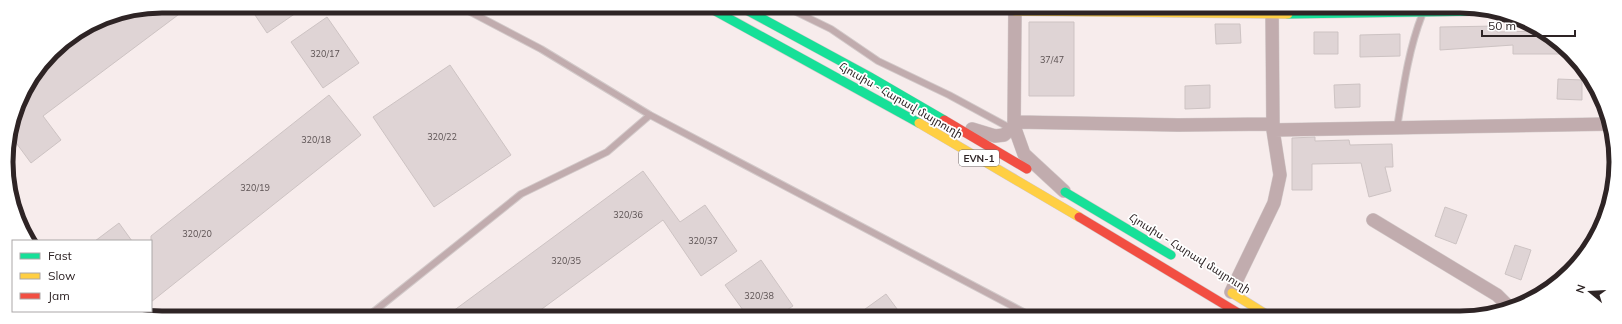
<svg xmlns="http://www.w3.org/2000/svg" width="1622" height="324" viewBox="0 0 1622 324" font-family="Mulish,'Noto Sans Armenian',sans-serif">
	<rect width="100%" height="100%" fill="#f7ecec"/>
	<path fill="#dfd4d5" stroke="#cdc3c3" d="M 162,6 L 190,6 L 43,116 L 61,140 L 31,163 L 11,136 L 22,93 L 52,52 L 103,18 Z
		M 249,6 L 306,6 L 267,33 Z
		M 327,17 L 359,63 L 323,88 L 291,42 Z
		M 1029,22 L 1074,22 L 1074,96 L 1029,96 Z
		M 1215,24 L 1240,24 L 1241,43 L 1216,44 Z
		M 1497,26 L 1497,32 L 1543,31 L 1569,54 L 1513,54 L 1513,45 L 1440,50 L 1440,27 Z
		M 1314,32 L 1338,32 L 1338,54 L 1314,54 Z
		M 1400,34 L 1400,56 L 1360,57 L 1360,35 Z
		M 450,65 L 511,155 L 434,207 L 373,117 Z
		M 1558,79 L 1582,80 L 1582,100 L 1557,99 Z
		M 1360,84 L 1360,107 L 1335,108 L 1334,85 Z
		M 1210,85 L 1210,108 L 1185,109 L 1185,86 Z
		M 329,95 L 361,135 L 151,302 L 151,236 Z
		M 1315,137 L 1315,141 L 1349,140 L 1350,145 L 1392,144 L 1393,167 L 1385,167 L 1391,191 L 1369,197 L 1361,163 L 1312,164 L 1312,190 L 1292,190 L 1292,138 Z
		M 643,171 L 680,222 L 705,205 L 737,251 L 701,276 L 663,220 L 531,317 L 445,317 Z
		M 1445,207 L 1467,215 L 1456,244 L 1435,236 Z
		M 119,223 L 132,241 L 95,241 Z
		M 1515,245 L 1531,250 L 1521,280 L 1505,274 Z
		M 761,260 L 793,306 L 776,317 L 748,317 L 725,285 Z
		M 886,294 L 903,317 L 854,317 Z"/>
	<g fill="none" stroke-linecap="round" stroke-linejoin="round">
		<g stroke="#d2c9c9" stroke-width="8">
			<path id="lane" d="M 459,6 L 541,49 L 650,115 L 1033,317
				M 786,7 L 831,29 L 878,61 L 949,95 L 1010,128
				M 1397,128 C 1403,90 1408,51 1422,15
				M 367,317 L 521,194 L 607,152 L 650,115"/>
		</g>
		<g stroke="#d2c9c9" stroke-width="14">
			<path id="street" d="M 1015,7 L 1014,126 L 1024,154 L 1064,191
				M 1272,7 L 1273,130 L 1611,124
				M 1015,122 L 1178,125 L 1272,124
				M 972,129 L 995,136 L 1004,135 L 1014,126
				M 1373,220 L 1497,295 L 1509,307
				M 1231,292 L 1274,203 L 1280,175 L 1273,130"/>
		</g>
		<g stroke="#d2c9c9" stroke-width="10">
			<path id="fast" d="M 708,7 L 919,123
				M 741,7 L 870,77 L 944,120
				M 1288,14 L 1490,11
				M 1065,192 L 1171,255"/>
		</g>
		<g stroke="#d2c9c9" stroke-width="10">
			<path id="slow" d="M 1015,11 L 1288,14
				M 919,123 L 1079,217
				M 1232,293 L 1272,318"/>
		</g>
		<g stroke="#d2c9c9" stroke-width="10">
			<path id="jam" d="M 944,120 L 1027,169
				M 1079,217 L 1245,317"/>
		</g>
		<use href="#lane" stroke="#c1acae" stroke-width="6"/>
		<use href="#street" stroke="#c1acae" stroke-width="13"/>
		<use href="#fast" stroke="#16e098" stroke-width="9"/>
		<use href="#slow" stroke="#ffcf43" stroke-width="9"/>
		<use href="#jam" stroke="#f24e42" stroke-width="9"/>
	</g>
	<g text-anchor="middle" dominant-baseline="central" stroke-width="3.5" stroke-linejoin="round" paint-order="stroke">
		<g font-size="9" fill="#5b5152">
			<text x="325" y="53">320/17</text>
			<text x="1052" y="59">37/47</text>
			<text x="442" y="136">320/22</text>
			<text x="316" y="139">320/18</text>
			<text x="255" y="187">320/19</text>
			<text x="628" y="214">320/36</text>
			<text x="197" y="233">320/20</text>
			<text x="703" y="240">320/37</text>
			<text x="566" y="260">320/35</text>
			<text x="759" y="295">320/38</text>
		</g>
		<rect fill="#fff" stroke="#6d6666" stroke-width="1" x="959" y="150" width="40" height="16" rx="3"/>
		<g font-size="10" font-weight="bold" fill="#2e2425">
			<text x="979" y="158">EVN-1</text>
		</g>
		<g font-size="11" fill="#2e2425" stroke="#fff">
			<text transform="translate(901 100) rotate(30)">Հյուսիս - Հարավ մայրուղի</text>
			<text transform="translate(1190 253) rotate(32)">Հյուսիս - Հարավ մայրուղի</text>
		</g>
	</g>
	<path d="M0 0H1622V324H0ZM162 13H1460A149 149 0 0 1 1609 162V162A149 149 0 0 1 1460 311H162A149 149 0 0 1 13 162V162A149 149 0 0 1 162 13Z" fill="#fff" fill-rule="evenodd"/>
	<path fill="none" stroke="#2e2425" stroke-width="5" d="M162 13H1460A149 149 0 0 1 1609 162V162A149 149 0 0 1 1460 311H162A149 149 0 0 1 13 162V162A149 149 0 0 1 162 13Z"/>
	<rect x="12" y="240" width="140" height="72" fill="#ffffff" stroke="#aba7a8"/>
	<rect x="20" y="253" width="20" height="6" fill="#16e098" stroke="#aba7a8"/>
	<text x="48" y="260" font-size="12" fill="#2e2425">Fast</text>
	<rect x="20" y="273" width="20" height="6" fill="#ffcf43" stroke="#aba7a8"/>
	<text x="48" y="280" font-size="12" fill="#2e2425">Slow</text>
	<rect x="20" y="293" width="20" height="6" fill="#f24e42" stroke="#aba7a8"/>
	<text x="48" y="300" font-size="12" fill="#2e2425">Jam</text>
	<g transform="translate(1590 292) rotate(288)" stroke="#ffffff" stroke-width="3" paint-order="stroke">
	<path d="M0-3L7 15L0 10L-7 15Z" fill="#2e2425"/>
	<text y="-6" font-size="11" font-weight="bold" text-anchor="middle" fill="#2e2425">N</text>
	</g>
	<path d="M1482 30v6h93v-6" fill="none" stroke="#2e2425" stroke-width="2"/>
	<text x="1488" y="30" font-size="12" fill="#2e2425" stroke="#ffffff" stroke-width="3" paint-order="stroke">50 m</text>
</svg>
